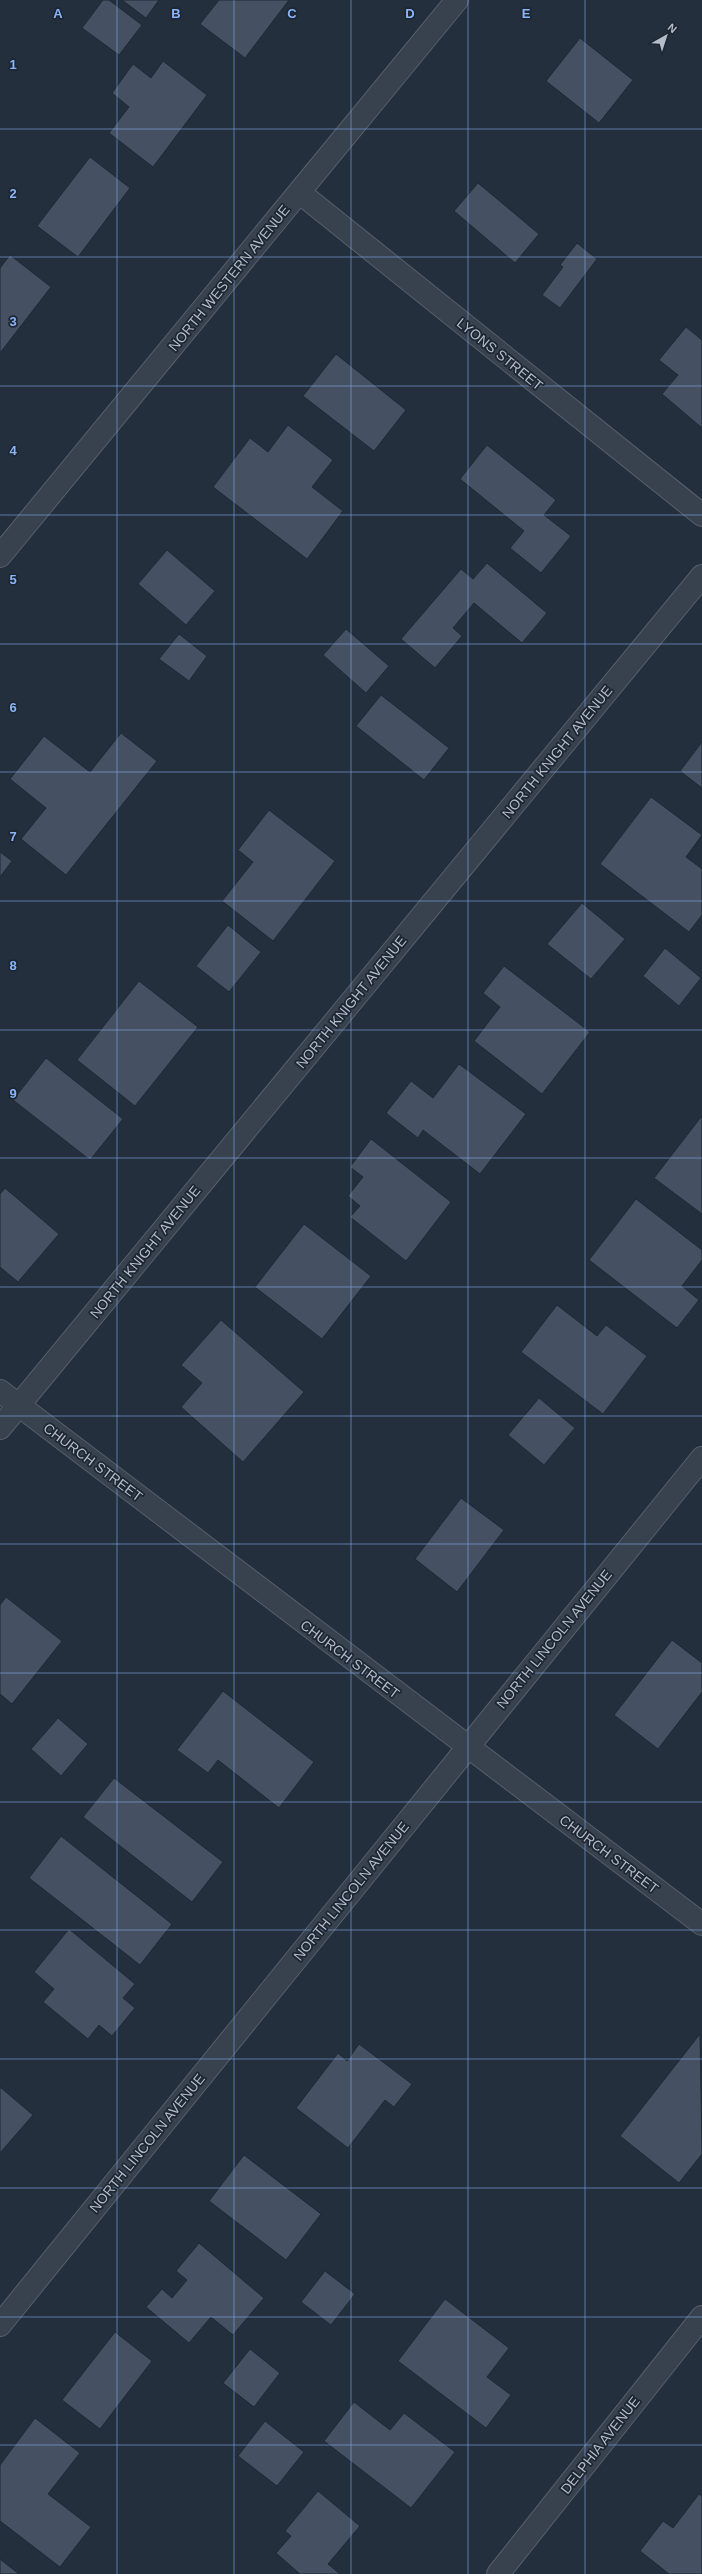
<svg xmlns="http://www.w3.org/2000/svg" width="702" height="2574" viewBox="0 0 702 2574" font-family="Helvetica,sans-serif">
	<rect width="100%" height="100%" fill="#242f3e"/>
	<path fill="#455162" stroke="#1f2835" d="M 103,0 L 109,0 L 142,25 L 119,55 L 82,28 Z
		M 122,0 L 159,0 L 146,18 Z
		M 219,0 L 289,0 L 245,58 L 200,24 Z
		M 580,38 L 633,80 L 599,123 L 546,81 Z
		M 163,61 L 207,95 L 153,167 L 109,133 L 129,107 L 112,93 L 133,64 L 151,78 Z
		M 90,157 L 130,188 L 78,257 L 37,226 Z
		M 478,183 L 539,234 L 515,263 L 454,211 Z
		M 577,243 L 597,259 L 560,308 L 542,295 L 563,267 L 560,265 Z
		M 10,255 L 51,287 L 0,353 L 0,268 Z
		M 686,327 L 702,340 L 702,428 L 662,394 L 678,375 L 659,360 Z
		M 336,354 L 406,410 L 374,451 L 303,396 Z
		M 288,425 L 333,460 L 312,487 L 343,511 L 307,559 L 213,487 L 250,438 L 268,452 Z
		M 487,445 L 556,500 L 544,515 L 571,536 L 541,573 L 510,548 L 524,531 L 460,479 Z
		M 167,550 L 215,591 L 186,625 L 138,584 Z
		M 487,563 L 547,613 L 522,643 L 474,603 L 453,628 L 462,636 L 435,668 L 401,639 L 461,569 L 473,579 Z
		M 346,629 L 389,666 L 366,693 L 323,655 Z
		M 179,634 L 207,656 L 189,681 L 159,659 Z
		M 381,695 L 449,748 L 424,780 L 356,726 Z
		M 121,733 L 157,761 L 66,875 L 21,839 L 46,808 L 10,779 L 44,736 L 90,772 Z
		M 702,742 L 702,788 L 680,771 Z
		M 651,797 L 702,835 L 686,857 L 702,869 L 702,915 L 689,932 L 600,864 Z
		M 269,810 L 335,861 L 273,941 L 222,901 L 253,862 L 238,850 Z
		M 0,852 L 12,861 L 0,877 Z
		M 582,903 L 625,939 L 591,979 L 547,944 Z
		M 228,925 L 261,952 L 229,992 L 196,966 Z
		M 665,948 L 701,978 L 679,1006 L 643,976 Z
		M 504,966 L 590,1032 L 542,1094 L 474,1041 L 500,1007 L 483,993 Z
		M 139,981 L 198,1027 L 135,1106 L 77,1060 Z
		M 46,1058 L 123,1119 L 90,1160 L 13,1100 Z
		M 459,1064 L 526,1114 L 480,1174 L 423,1130 L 418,1138 L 386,1113 L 411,1081 L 433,1098 Z
		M 701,1117 L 702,1118 L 702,1214 L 654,1178 Z
		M 371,1139 L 451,1202 L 406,1261 L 350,1217 L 360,1206 L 348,1196 L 363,1177 L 350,1167 Z
		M 5,1188 L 59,1234 L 18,1282 L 0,1267 L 0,1194 Z
		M 636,1199 L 702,1250 L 702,1260 L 682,1286 L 699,1300 L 677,1328 L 589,1260 Z
		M 304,1224 L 371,1276 L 322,1339 L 255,1287 Z
		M 557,1305 L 597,1336 L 606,1325 L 647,1356 L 603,1414 L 521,1352 Z
		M 221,1320 L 304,1392 L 243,1462 L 181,1407 L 202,1383 L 181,1365 Z
		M 539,1398 L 575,1428 L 544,1465 L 508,1435 Z
		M 461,1498 L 504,1530 L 457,1592 L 415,1559 Z
		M 6,1597 L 62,1641 L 12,1704 L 0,1694 L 0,1605 Z
		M 672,1640 L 702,1663 L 702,1692 L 658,1749 L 614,1715 Z
		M 223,1691 L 314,1762 L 279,1808 L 218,1760 L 208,1773 L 177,1750 Z
		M 58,1718 L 88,1744 L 61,1776 L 31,1749 Z
		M 114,1778 L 223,1862 L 192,1902 L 83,1817 Z
		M 61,1836 L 172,1924 L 140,1965 L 29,1878 Z
		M 69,1929 L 135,1984 L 123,1998 L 135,2008 L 112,2036 L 99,2025 L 88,2039 L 43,2002 L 54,1989 L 34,1972 Z
		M 700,2034 L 702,2154 L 679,2183 L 620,2136 Z
		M 359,2044 L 412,2084 L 394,2107 L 385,2100 L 348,2148 L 296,2108 L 338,2053 L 347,2061 Z
		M 0,2087 L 33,2115 L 0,2153 Z
		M 244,2155 L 321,2214 L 286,2260 L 209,2201 Z
		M 199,2243 L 264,2298 L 233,2335 L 211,2317 L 189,2343 L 146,2307 L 162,2289 L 172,2298 L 187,2280 L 176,2271 Z
		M 325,2271 L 355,2294 L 331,2325 L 301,2302 Z
		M 445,2299 L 509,2348 L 487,2377 L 511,2395 L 486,2428 L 398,2361 Z
		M 115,2332 L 152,2361 L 100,2429 L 62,2400 Z
		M 250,2349 L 280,2373 L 254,2407 L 223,2383 Z
		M 354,2402 L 390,2430 L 404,2413 L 455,2452 L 411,2508 L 324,2441 Z
		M 35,2418 L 80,2453 L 48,2494 L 91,2527 L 60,2567 L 0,2521 L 0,2465 Z
		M 265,2421 L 304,2452 L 277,2486 L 238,2456 Z
		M 318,2491 L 360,2526 L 328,2564 L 340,2574 L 300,2574 L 276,2553 L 291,2536 L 285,2531 Z
		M 699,2494 L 702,2496 L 702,2574 L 669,2574 L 640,2551 L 663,2521 L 673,2528 Z
		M 0,2559 L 19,2574 L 0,2574 Z"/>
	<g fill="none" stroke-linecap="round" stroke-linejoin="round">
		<g stroke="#565f6c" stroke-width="24">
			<path id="street" d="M 299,192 L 702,515
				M 0,556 L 457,0
				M 0,1391 L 702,1924
				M 0,1428 L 702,576
				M 0,2325 L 702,1458
				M 498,2574 L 702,2317"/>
		</g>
		<use href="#street" stroke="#38414e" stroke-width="22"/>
	</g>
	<path fill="none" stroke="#8ab4f8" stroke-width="1" stroke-opacity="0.55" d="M 117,0 L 117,2574M 234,0 L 234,2574M 351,0 L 351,2574M 468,0 L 468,2574M 585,0 L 585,2574M 0,129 L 702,129M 0,257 L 702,257M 0,386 L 702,386M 0,515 L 702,515M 0,644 L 702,644M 0,772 L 702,772M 0,901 L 702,901M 0,1030 L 702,1030M 0,1158 L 702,1158M 0,1287 L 702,1287M 0,1416 L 702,1416M 0,1544 L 702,1544M 0,1673 L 702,1673M 0,1802 L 702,1802M 0,1930 L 702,1930M 0,2059 L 702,2059M 0,2188 L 702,2188M 0,2317 L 702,2317M 0,2445 L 702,2445"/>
	<g text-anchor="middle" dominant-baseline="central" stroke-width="3.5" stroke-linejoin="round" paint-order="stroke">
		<g font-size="14" fill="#b4bcc9" stroke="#1d2633">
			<text transform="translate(229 278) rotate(-51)">NORTH WESTERN AVENUE</text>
			<text transform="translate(500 354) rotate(39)">LYONS STREET</text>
			<text transform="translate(557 752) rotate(-51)">NORTH KNIGHT AVENUE</text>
			<text transform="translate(351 1002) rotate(-51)">NORTH KNIGHT AVENUE</text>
			<text transform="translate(145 1252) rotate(-51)">NORTH KNIGHT AVENUE</text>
			<text transform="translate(93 1462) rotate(37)">CHURCH STREET</text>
			<text transform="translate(554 1639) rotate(-51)">NORTH LINCOLN AVENUE</text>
			<text transform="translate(350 1659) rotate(37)">CHURCH STREET</text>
			<text transform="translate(609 1854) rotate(37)">CHURCH STREET</text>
			<text transform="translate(351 1891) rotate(-51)">NORTH LINCOLN AVENUE</text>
			<text transform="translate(147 2143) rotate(-51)">NORTH LINCOLN AVENUE</text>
			<text transform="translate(600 2445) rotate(-52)">DELPHIA AVENUE</text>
		</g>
	</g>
	<g font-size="13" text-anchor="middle" font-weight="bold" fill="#8ab4f8" stroke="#1d2633" stroke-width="3.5" stroke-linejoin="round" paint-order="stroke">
		<text x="58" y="18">A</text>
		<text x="176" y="18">B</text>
		<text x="292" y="18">C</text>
		<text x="410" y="18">D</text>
		<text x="526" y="18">E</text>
		<text x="13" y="69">1</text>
		<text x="13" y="198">2</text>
		<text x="13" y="326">3</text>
		<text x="13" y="455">4</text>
		<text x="13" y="584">5</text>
		<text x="13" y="712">6</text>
		<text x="13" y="841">7</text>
		<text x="13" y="970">8</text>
		<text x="13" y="1098">9</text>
	</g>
	<g transform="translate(666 36) rotate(39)" stroke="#1d2633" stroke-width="3" paint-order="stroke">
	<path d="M0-3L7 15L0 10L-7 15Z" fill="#b4bcc9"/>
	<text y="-6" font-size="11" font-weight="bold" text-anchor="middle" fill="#b4bcc9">N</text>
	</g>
</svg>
